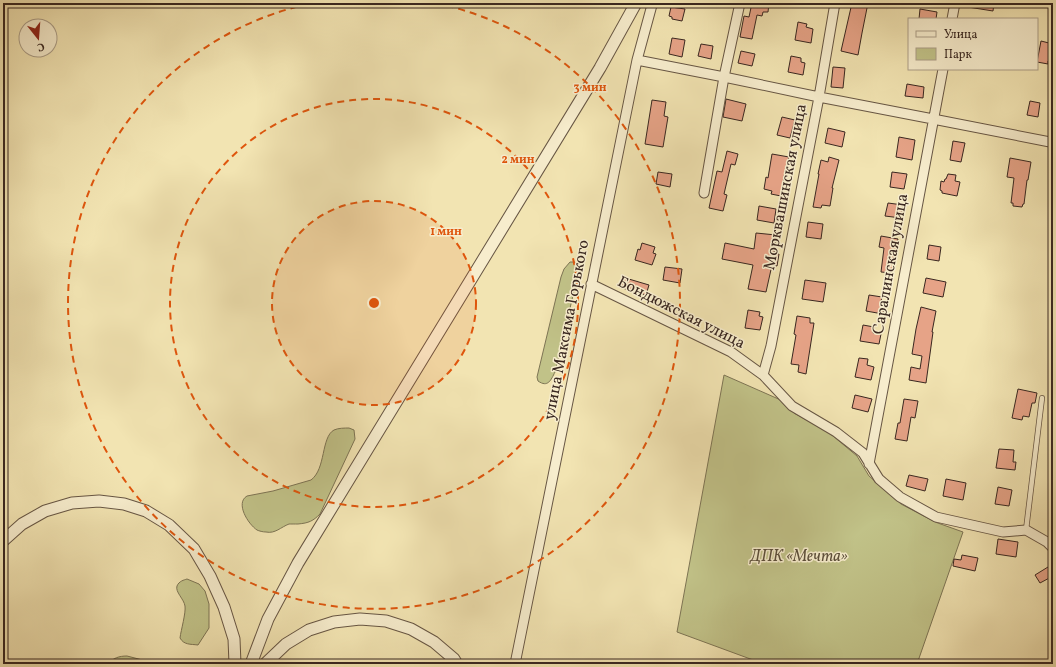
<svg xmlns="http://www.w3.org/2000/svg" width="1056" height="667" viewBox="0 0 1056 667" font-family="Vollkorn,serif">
	<rect width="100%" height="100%" fill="#f2e4b2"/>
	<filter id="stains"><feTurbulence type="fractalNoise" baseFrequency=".005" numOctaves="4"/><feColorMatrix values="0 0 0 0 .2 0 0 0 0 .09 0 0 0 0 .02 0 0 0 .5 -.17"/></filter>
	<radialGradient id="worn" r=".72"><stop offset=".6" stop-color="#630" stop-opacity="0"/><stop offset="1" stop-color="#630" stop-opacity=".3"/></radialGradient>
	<path fill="#c1c288" stroke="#7d7454" d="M 570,262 L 575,262 L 578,265 L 579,270 L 555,372 C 551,380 548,388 538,381 L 537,377 L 561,277 L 564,269 Z
		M 724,375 L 783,401 L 794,413 L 827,431 L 857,456 L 869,476 L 901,504 L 935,522 L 963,532 L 917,664 L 764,664 L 677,632 Z
		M 349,428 L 354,430 L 355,439 L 320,514 C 313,521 309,523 298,524 C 295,524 291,524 289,524 C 281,527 275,534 266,532 C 263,532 259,531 257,530 C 248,524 235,503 247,496 L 273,491 L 311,480 C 326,469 321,437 334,430 C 338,428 345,428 349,428 Z
		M 187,579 L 199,584 L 205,591 L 209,604 L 209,628 L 198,645 C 190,644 184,645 180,638 C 181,630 186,613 185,606 C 184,599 175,592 177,586 C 179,581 184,580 187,579 Z
		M 127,656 L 158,664 L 108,664 C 113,658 119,656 127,656 Z"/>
	<path fill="#e6a387" stroke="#392720" d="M 752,3 L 769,3 L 768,12 L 763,12 L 762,16 L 757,15 L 752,39 L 740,37 L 744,16 L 749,17 Z
		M 852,3 L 868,3 L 862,33 L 858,55 L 841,51 Z
		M 968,3 L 994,3 L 993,11 L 968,7 Z
		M 671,7 L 685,9 L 682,21 L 672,19 L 672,17 L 669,16 Z
		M 920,9 L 937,12 L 936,19 L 919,19 Z
		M 798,22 L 807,24 L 806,27 L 813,29 L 811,43 L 795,40 Z
		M 672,38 L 685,40 L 682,57 L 669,54 Z
		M 1041,41 L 1053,44 L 1053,62 L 1048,61 L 1048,64 L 1037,62 Z
		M 701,44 L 713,46 L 711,59 L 698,56 Z
		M 741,51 L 755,54 L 752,66 L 738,63 Z
		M 791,56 L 801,58 L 801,62 L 805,63 L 803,75 L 788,72 Z
		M 833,67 L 845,68 L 843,88 L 831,87 Z
		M 907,84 L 924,87 L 923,98 L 905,96 Z
		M 726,99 L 746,104 L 742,121 L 723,117 Z
		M 652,100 L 666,102 L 664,116 L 668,117 L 663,147 L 645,144 Z
		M 1030,101 L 1040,103 L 1038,117 L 1027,115 Z
		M 782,117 L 795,120 L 790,138 L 777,135 Z
		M 828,128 L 845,132 L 842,147 L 825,143 Z
		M 899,137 L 915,140 L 912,160 L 896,157 Z
		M 953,141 L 965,143 L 961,162 L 950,160 Z
		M 727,151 L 738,154 L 735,165 L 731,164 L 724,194 L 727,195 L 723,211 L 709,208 L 717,171 L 722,172 Z
		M 772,154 L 789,157 L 786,171 L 785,171 L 781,196 L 771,194 L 772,191 L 764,189 L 766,177 L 768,178 Z
		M 829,157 L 839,160 L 832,188 L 833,188 L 830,206 L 822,205 L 821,208 L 813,207 L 819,174 L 818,174 L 821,160 L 828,162 Z
		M 1010,158 L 1031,162 L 1028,180 L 1027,180 L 1024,204 L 1023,204 L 1022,207 L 1013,206 L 1013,203 L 1011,203 L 1014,178 L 1007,177 Z
		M 658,172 L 672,174 L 670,187 L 656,184 Z
		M 892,172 L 907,174 L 904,189 L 890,187 Z
		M 948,174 L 956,175 L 955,181 L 960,182 L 957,196 L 942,193 L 942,191 L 940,190 L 941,181 L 944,182 L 945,179 L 946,179 Z
		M 888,203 L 903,205 L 901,218 L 885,216 Z
		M 759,206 L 776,209 L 774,223 L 757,220 Z
		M 808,222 L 823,224 L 821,239 L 806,237 Z
		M 756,233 L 776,235 L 774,253 L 779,254 L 777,266 L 772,265 L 766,292 L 748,289 L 753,265 L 722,259 L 725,243 L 754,249 Z
		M 881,236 L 898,239 L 893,262 L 892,273 L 881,272 L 884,248 L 879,247 Z
		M 642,243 L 655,247 L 653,253 L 656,254 L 652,265 L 635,260 L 638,249 L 640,250 Z
		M 929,245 L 941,247 L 939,261 L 927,259 Z
		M 665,267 L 682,269 L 680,283 L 663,280 Z
		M 622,277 L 649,285 L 646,295 L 619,287 Z
		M 926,278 L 946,282 L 943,297 L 923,293 Z
		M 805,280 L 826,283 L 823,302 L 802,299 Z
		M 869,295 L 882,297 L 881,301 L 885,302 L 883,314 L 866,311 Z
		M 921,307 L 936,311 L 932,332 L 933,332 L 926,383 L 909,380 L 911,367 L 920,369 L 922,356 L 912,354 L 916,329 Z
		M 748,310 L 760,312 L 759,316 L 763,317 L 760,330 L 745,328 Z
		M 797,316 L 810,318 L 810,323 L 814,323 L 806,374 L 798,372 L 799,365 L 791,364 L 796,335 L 794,334 Z
		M 863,325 L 874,327 L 873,333 L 881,334 L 879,344 L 860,341 Z
		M 859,358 L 868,359 L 867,365 L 874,367 L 871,380 L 855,377 Z
		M 1018,389 L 1037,393 L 1035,403 L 1032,403 L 1029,417 L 1023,416 L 1022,420 L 1012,418 Z
		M 855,395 L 872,399 L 868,412 L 852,408 Z
		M 904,399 L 918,401 L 915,418 L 911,417 L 907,441 L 895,439 L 898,423 L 900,423 Z
		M 999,449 L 1014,450 L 1013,462 L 1016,462 L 1015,470 L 996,468 Z
		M 909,475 L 928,479 L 925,491 L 906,486 Z
		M 946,479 L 966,483 L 963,500 L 943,496 Z
		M 998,487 L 1012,490 L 1009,506 L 995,504 Z
		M 998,539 L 1018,542 L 1016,557 L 996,554 Z
		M 962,555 L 978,558 L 975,571 L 953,566 L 954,559 L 961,560 Z
		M 1048,567 L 1053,576 L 1040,583 L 1035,575 Z"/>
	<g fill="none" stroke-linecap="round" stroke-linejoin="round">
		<g stroke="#675644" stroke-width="6">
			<path id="service" d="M 1026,530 L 1042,398"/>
		</g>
		<g stroke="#675644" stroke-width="11">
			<path id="minor" d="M 952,19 L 955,3
				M 637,60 L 724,77 L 819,97 L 933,119 L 1050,142
				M 704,193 L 724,77 L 740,3
				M 591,284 L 731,352 L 763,375 L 792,406 L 836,432 L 863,453 L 879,479 L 900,497 L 936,517 L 1003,532 L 1026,530 L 1047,542 L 1053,548
				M 763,375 L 771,346 L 819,97 L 835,3
				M 869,464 L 943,69
				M 515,664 L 637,60 L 652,5 L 649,3"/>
		</g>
		<g stroke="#675644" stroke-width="13">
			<path id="tertiary" d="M 3,541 L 22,524 L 45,511 L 72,503 L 99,501 L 124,504 L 146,511 L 169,525 L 194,549 L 210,576 L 224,607 L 234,639 L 235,664
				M 251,664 L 268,619 L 298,563 L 600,68 L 636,3
				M 265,664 L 286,644 L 309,630 L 334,622 L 360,619 L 386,621 L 411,629 L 434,642 L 454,659 L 457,664"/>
		</g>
		<use href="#service" stroke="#f7edcd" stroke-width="4.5"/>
		<use href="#minor" stroke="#f7edcd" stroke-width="9"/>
		<use href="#tertiary" stroke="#f7edcd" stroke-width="11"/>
	</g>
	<circle cx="374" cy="303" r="102" fill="#df560d" fill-opacity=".12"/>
	<g fill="none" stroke="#df560d" stroke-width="2" stroke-dasharray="7 5">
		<circle cx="374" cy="303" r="102"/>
		<circle cx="374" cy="303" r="204"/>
		<path d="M435 3A306 306 0 1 1 313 3"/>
	</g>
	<g text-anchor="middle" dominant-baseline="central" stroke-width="3" stroke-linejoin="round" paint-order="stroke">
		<g font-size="16" fill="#392720" stroke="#f7edcd">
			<text transform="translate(786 187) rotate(-79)">Морквашинская улица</text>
			<text transform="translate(891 264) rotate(-80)">Саралинская улица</text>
			<text transform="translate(681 313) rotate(27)">Бондюжская улица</text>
			<text transform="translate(567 330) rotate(-79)">улица Максима Горького</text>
		</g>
		<g font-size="16" font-style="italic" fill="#5b4e3a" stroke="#f7edcd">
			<text x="799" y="557">ДПК «Мечта»</text>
		</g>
	</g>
	<circle cx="374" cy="303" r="6" fill="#df560d" stroke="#f7edcd" stroke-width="2"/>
	<g font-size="12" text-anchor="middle" font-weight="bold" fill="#df560d" stroke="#f7edcd" stroke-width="3" stroke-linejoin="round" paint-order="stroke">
		<text x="590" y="91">3 мин</text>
		<text x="518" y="163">2 мин</text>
		<text x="446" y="235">1 мин</text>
	</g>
	<rect width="1056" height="667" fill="none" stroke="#f2e4b2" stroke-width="16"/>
	<rect x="4" y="4" width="1048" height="659" fill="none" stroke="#392720" stroke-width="2"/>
	<rect x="8" y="8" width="1040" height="651" fill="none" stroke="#392720"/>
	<rect x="908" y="18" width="130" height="52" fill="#f7edcd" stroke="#ab9e88"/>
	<rect x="916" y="31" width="20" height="6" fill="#f7edcd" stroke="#ab9e88"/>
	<text x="944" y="38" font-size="12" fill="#392720">Улица</text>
	<rect x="916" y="48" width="20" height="12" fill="#c1c288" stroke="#ab9e88"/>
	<text x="944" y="58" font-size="12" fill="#392720">Парк</text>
	<g transform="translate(38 38) rotate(163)"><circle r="19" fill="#f7edcd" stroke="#ab9e88"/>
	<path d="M0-3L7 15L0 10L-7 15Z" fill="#8f2418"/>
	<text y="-6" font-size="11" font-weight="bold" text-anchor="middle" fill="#392720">С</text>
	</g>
	<rect width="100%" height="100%" filter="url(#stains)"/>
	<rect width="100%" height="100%" fill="url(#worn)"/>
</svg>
